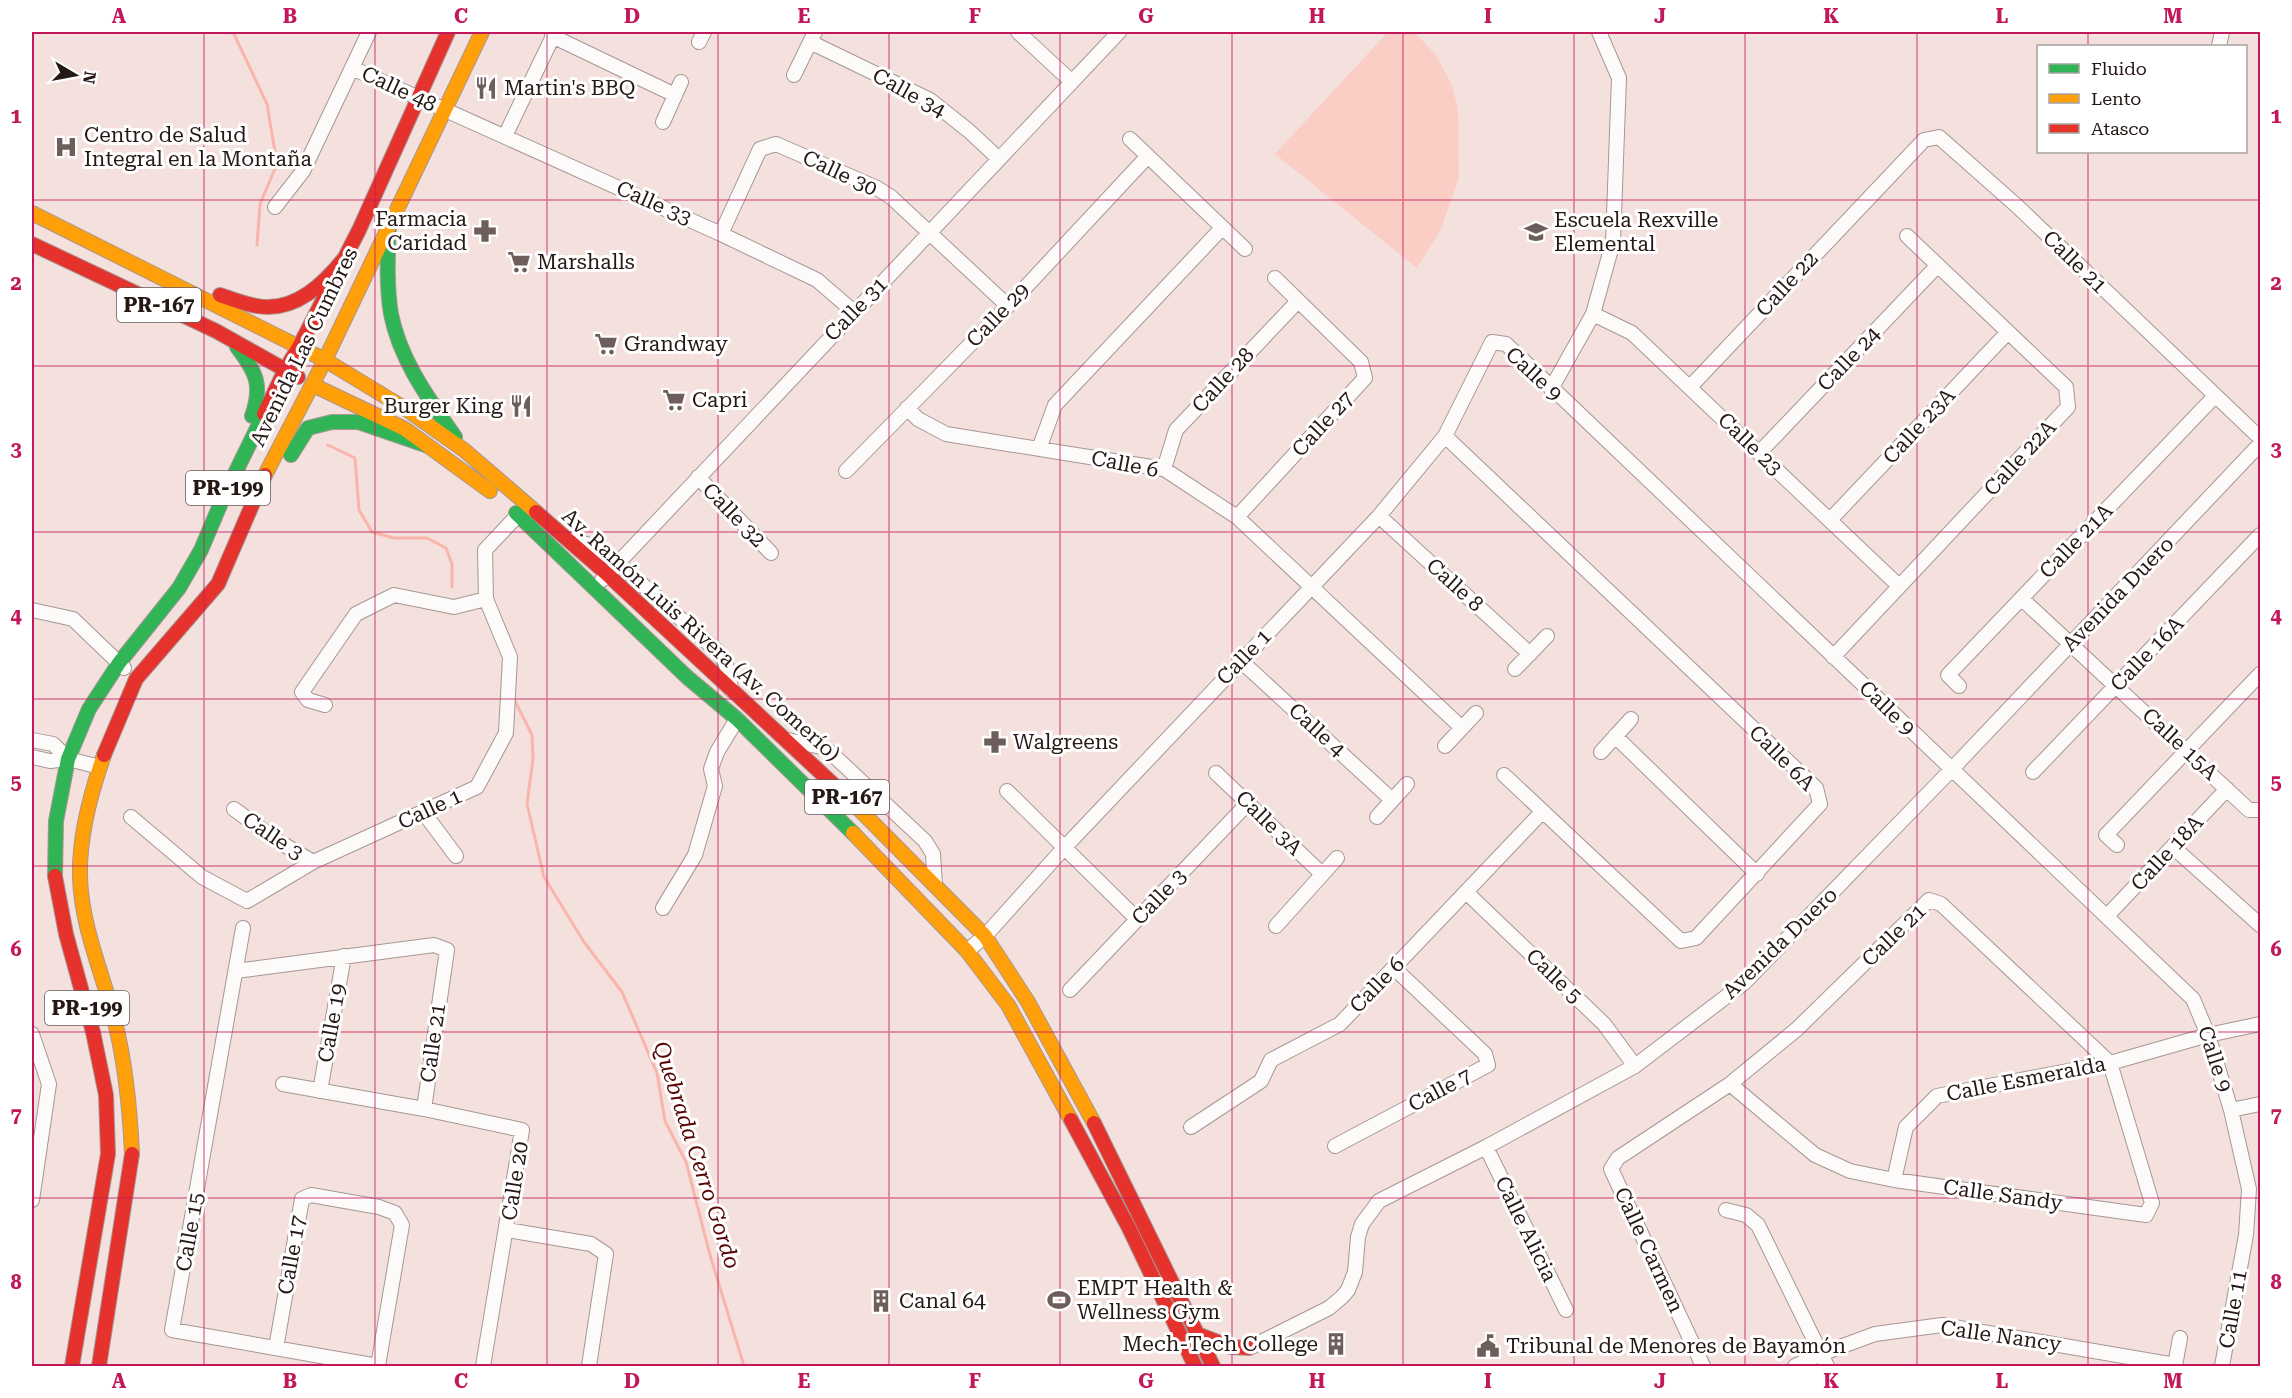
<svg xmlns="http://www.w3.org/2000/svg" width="2292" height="1398" viewBox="0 0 2292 1398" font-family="'Roboto Serif',serif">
	<rect width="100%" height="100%" fill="#f4e1de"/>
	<path fill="#facdc5" d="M 1388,32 L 1414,32 L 1436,55 L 1451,83 L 1458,108 L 1459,177 L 1441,229 L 1417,268 L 1275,154 Z"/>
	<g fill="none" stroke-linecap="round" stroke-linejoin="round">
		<path stroke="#f9b5aa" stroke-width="3" d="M 230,32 L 234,34 L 267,104 L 277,164 L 260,204 L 257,245
			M 328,445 L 355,458 L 359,510 L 372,532 L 394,538 L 427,538 L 446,548 L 452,564 L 452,587
			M 513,697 L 532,735 L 533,759 L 527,804 L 544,877 L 584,942 L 622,992 L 657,1073 L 665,1121 L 686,1162 L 710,1255 L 744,1366"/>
		<g stroke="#a69794" stroke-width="16">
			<path id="street" d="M 1018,32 L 1071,81
				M 552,36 L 675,95
				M 699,42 L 704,32
				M 810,42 L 930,100 L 969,131 L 998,158
				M 2219,46 L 2222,32
				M 352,68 L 721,234 L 817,280 L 853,311
				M 794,75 L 815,32
				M 663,122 L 681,82
				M 505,136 L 555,32
				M 1130,139 L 1245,249
				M 275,207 L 303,171 L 369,32
				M 721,234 L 760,149 L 776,144 L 877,188 L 891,197 L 1008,306
				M 1593,314 L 1632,333 L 1899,586
				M 1690,387 L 1924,140 L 1939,137 L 2017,206 L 2260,438
				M 1551,389 L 1593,314 L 1613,242 L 1619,78 L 1599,32
				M 907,408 L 918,419 L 946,434 L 1164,469 L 1237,517 L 1462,728
				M 1445,436 L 1816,788 L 1820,804 L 1696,938 L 1681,941 L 1504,775
				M 1039,449 L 1055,405 L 1222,228
				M 1759,453 L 1938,265
				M 1164,469 L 1176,430 L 1298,301
				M 846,471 L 1008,306 L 1147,157
				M 698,477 L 771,553
				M 1379,516 L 1530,654
				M 1237,517 L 1365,378 L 1361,362 L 1275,278
				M 1830,520 L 2008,332
				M 573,540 L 596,547 L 618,563 L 717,651 C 728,663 729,674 731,690
				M 602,580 L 1119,32
				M 2022,599 L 2249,810 L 2260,810
				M 32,610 L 73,619 L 124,668
				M 1833,657 L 2068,407 L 2066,387 L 1907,236
				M 1241,661 L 1392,800
				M 1515,669 L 1547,636
				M 1959,686 L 1948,675 L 2215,396
				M 325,705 L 308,700 L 302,692 L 356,614 L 394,595 L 454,607 L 486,599
				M 1615,736 L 1757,874
				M 32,740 L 53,744 L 68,759
				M 788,740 L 821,747 L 830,752 L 925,841 L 933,854 L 935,885
				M 1445,746 L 1476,713
				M 1601,752 L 1631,719
				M 32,757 L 50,761 L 68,759 L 100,767
				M 2033,772 L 2260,535
				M 1216,773 L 1322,874
				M 1007,791 L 1137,919
				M 234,809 L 276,840 L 313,862
				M 424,813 L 456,856
				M 131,817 L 202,877 L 247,901 L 313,862 L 477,787 L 506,733 L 510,657 L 486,599 L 485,550 L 518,515
				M 1377,817 L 1407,784
				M 2117,845 L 2106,835 L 2260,674
				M 2173,847 L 2260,925
				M 1466,892 L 1604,1024 L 1635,1066
				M 663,908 L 695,855 L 715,786 L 711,769 L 717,752 L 737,719
				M 2107,916 L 2227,789
				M 1276,926 L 1337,858
				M 243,928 L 172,1330 L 378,1366
				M 967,951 L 985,936 L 1064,848 L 1379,516 L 1445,436 L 1492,342 L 1506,344 L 2193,999 L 2208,1035 L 2231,1110 L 2249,1189 L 2246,1235 L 2222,1366
				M 236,971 L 434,945 L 447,950 L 424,1109
				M 1070,990 L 1248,803
				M 32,1034 L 49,1084 L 32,1200
				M 283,1084 L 424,1109 L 522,1130 L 483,1366
				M 320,1091 L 344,956
				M 2231,1110 L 2260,1104
				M 1191,1127 L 1261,1081 L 1271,1060 L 1340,1024 L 1542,812
				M 1335,1146 L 1488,1065 L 1485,1054 L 1394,968
				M 1486,1147 L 1566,1310
				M 1894,1180 L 1906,1127 L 1937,1096 L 2110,1063 L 2208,1035 L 2260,1024
				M 1726,1210 L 1746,1215 L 1758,1225 L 1827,1366
				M 507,1230 L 591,1244 L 606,1254 L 589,1366
				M 276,1348 L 302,1199 L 311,1195 L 379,1207 L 395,1213 L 402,1225 L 378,1366
				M 1249,1348 L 1329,1308 L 1342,1297 L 1348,1290 L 1355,1272 L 1358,1237 L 1362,1224 L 1379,1201 L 1486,1147 L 1635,1066 L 1744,983 L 1952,769 L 2260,444
				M 1703,1366 L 1611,1169 L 1618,1158 L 1730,1084 L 1797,1029 L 1929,900 L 1941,904 L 2110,1063 L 2152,1203 L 2146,1215 L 1894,1180 L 1850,1171 L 1815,1155 L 1730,1084
				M 1795,1366 L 1821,1354 L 1875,1334 L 1942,1325 L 2175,1365
				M 2175,1366 L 2180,1338"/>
		</g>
		<g stroke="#a69794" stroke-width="16">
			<path id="fast" d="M 389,221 C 388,252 386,283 391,314 C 400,360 429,399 455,437
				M 237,347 C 256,372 263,385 252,416
				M 291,455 L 308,428 L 332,422 L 358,422 L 428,446
				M 516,513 L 687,677 L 737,719 L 853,833
				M 55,876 L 56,821 L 68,759 L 89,709 L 119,663 L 179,588 L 201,550 L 223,498 L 264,414"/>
		</g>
		<g stroke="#a69794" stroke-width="16">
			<path id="slow" d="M 32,213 L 325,360 L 265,475
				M 325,360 L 482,32
				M 325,360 L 409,411 L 464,450 L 536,512
				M 313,385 L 405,429 L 490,491
				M 104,755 C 91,792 79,836 80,876 C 81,926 103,974 115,1022 C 126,1066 130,1109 132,1154
				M 848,798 L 985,936 L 1028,1002 L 1094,1123
				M 853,833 L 967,951 L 1008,1005 L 1071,1120"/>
		</g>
		<g stroke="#a69794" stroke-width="16">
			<path id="jam" d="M 32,244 L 216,331 L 298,377
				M 220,295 C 232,299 244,304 257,306 C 295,313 325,283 347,255
				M 299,347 L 359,230 L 448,32
				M 264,414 L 285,370 L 299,347
				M 536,512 L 607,574 L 848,798
				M 104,755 L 136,679 L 218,584 L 265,475
				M 55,876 L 66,934 L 93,1032 L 106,1095 L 108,1154 L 72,1366
				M 1071,1120 L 1129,1228 L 1195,1366
				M 1094,1123 L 1213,1366
				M 1197,1334 L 1231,1347 L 1249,1348
				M 99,1366 L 132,1154"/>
		</g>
		<use href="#street" stroke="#fdfafa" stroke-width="14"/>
		<use href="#fast" stroke="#30b455" stroke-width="14"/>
		<use href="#slow" stroke="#ff9f0a" stroke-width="14"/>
		<use href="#jam" stroke="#e5322d" stroke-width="14"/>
	</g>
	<path fill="none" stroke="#c2185b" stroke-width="1.5" stroke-opacity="0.55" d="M 204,32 L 204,1366M 375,32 L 375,1366M 547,32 L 547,1366M 718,32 L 718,1366M 889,32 L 889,1366M 1060,32 L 1060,1366M 1232,32 L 1232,1366M 1403,32 L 1403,1366M 1574,32 L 1574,1366M 1745,32 L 1745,1366M 1917,32 L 1917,1366M 2088,32 L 2088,46M 2088,152 L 2088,1366M 32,200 L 2260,200M 32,366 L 2260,366M 32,532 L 2260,532M 32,699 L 2260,699M 32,866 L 2260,866M 32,1032 L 2260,1032M 32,1198 L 2260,1198"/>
	<defs>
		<g id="restaurant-bare" transform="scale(1.8)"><path d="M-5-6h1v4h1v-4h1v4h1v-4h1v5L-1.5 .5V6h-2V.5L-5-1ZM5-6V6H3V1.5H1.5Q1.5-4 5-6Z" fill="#6e5e5b" stroke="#fff" stroke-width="2.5" paint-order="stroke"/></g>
		<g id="hospital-bare" transform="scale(1.8)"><path d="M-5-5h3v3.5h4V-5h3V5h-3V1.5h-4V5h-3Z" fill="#6e5e5b" stroke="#fff" stroke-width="2.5" paint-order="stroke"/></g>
		<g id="pharmacy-bare" transform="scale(1.8)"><path d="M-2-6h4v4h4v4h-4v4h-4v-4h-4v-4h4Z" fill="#6e5e5b" stroke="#fff" stroke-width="2.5" paint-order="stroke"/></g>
		<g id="school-bare" transform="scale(1.8)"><path d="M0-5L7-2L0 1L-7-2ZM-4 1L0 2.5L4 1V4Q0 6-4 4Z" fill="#6e5e5b" stroke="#fff" stroke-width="2.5" paint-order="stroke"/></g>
		<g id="supermarket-bare" transform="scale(1.8)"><path d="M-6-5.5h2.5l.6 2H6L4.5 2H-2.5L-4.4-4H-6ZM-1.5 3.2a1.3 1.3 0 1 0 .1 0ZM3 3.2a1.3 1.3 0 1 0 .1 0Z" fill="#6e5e5b" stroke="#fff" stroke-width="2.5" paint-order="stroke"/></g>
		<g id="stadium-bare" transform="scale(1.8)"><path d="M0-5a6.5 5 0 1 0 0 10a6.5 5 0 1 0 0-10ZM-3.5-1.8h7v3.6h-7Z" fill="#6e5e5b" stroke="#fff" stroke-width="2.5" paint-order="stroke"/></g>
		<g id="building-bare" transform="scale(1.8)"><path d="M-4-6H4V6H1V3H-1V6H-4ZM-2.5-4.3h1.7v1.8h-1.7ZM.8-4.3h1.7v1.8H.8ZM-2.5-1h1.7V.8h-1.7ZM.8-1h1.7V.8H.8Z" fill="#6e5e5b" stroke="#fff" stroke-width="2.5" paint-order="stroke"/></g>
		<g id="civic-bare" transform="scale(1.8)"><path d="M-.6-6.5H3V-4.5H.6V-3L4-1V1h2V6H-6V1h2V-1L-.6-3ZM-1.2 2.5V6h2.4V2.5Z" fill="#6e5e5b" stroke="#fff" stroke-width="2.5" paint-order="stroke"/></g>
	</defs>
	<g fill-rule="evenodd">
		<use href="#restaurant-bare" x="486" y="88"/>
		<use href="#hospital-bare" x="66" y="147"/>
		<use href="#pharmacy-bare" x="485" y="231"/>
		<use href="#school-bare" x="1536" y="232"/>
		<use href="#supermarket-bare" x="519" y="262"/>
		<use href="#supermarket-bare" x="606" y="344"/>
		<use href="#supermarket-bare" x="674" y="400"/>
		<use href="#restaurant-bare" x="521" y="406"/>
		<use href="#pharmacy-bare" x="995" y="742"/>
		<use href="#stadium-bare" x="1059" y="1300"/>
		<use href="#building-bare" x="881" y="1301"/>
		<use href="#building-bare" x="1336" y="1344"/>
		<use href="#civic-bare" x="1488" y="1346"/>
	</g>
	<g text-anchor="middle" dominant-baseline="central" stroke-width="6" stroke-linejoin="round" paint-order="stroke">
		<g fill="#fff" stroke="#675d5b" stroke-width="1.5">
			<rect x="117" y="288" width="84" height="34" rx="4.5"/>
			<rect x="186" y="471" width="84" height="34" rx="4.5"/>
			<rect x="805" y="780" width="84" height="34" rx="4.5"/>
			<rect x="45" y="991" width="84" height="34" rx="4.5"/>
		</g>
		<g font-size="20" font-weight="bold" fill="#261815">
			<text x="159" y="305">PR-167</text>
			<text x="228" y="488">PR-199</text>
			<text x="847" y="797">PR-167</text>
			<text x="87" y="1008">PR-199</text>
		</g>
		<g font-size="21" fill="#261815" stroke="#fff" text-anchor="start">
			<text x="504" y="88">Martin's BBQ</text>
			<text x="84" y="135">Centro de Salud<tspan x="84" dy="24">Integral en la Montaña</tspan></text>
			<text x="467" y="219" text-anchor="end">Farmacia<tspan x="467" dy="24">Caridad</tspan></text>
			<text x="1554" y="220">Escuela Rexville<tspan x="1554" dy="24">Elemental</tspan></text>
			<text x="537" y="262">Marshalls</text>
			<text x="624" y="344">Grandway</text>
			<text x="692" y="400">Capri</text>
			<text x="503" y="406" text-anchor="end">Burger King</text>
			<text x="1013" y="742">Walgreens</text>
			<text x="1077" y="1288">EMPT Health &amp;<tspan x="1077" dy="24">Wellness Gym</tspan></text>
			<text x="899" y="1301">Canal 64</text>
			<text x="1318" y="1344" text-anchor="end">Mech-Tech College</text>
			<text x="1506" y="1346">Tribunal de Menores de Bayamón</text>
		</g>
		<g font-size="21" fill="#261815" stroke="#fff">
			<text transform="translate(399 89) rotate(25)">Calle 48</text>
			<text transform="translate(909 93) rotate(29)">Calle 34</text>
			<text transform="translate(840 173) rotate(25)">Calle 30</text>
			<text transform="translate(654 203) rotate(24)">Calle 33</text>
			<text transform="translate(2075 262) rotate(44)">Calle 21</text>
			<text transform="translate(1787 284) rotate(-47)">Calle 22</text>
			<text transform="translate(856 309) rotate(-46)">Calle 31</text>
			<text transform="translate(998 315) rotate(-46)">Calle 29</text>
			<text transform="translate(304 347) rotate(-64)">Avenida Las Cumbres</text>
			<text transform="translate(1849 359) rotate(-46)">Calle 24</text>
			<text transform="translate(1534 374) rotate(43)">Calle 9</text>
			<text transform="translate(1223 380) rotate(-47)">Calle 28</text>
			<text transform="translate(1323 424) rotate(-47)">Calle 27</text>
			<text transform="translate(1919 426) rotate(-47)">Calle 23A</text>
			<text transform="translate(1750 444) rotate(44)">Calle 23</text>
			<text transform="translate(2020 458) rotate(-47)">Calle 22A</text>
			<text transform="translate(1125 464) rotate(11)">Calle 6</text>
			<text transform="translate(734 515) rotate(46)">Calle 32</text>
			<text transform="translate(2076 541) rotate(-46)">Calle 21A</text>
			<text transform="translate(1455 585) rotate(42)">Calle 8</text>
			<text transform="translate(2118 594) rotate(-46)">Avenida Duero</text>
			<text transform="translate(701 635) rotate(42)">Av. Ramón Luis Rivera (Av. Comerío)</text>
			<text transform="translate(2147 654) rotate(-46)">Calle 16A</text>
			<text transform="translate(1244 657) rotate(-46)">Calle 1</text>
			<text transform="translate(1887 708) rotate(44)">Calle 9</text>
			<text transform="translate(1317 730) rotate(43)">Calle 4</text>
			<text transform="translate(2180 744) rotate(43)">Calle 15A</text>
			<text transform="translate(1782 758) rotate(45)">Calle 6A</text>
			<text transform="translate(430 809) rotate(-25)">Calle 1</text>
			<text transform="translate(1269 823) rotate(44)">Calle 3A</text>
			<text transform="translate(273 836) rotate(34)">Calle 3</text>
			<text transform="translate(2167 853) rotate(-47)">Calle 18A</text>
			<text transform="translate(1159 897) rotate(-46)">Calle 3</text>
			<text transform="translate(1894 935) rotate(-44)">Calle 21</text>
			<text transform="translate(1780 943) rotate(-44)">Avenida Duero</text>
			<text transform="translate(1554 976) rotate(44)">Calle 5</text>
			<text transform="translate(1377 985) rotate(-46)">Calle 6</text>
			<text transform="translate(332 1023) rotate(-80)">Calle 19</text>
			<text transform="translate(433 1043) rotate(-82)">Calle 21</text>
			<text transform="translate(2215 1059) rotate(72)">Calle 9</text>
			<text transform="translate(2026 1079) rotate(-11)">Calle Esmeralda</text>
			<text transform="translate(1440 1090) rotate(-28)">Calle 7</text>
			<text transform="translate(515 1181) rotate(-81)">Calle 20</text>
			<text transform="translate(2003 1195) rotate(8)">Calle Sandy</text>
			<text transform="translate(1526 1229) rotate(64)">Calle Alicia</text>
			<text transform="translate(190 1232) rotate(-80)">Calle 15</text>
			<text transform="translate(1649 1250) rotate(65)">Calle Carmen</text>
			<text transform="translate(292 1255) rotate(-80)">Calle 17</text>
			<text transform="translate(2233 1309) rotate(-80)">Calle 11</text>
			<text transform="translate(2001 1336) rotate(8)">Calle Nancy</text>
		</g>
		<g font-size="22" font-style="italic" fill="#550501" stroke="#fff">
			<text transform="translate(697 1155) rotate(72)">Quebrada Cerro Gordo</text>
		</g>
	</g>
	<rect width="2292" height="1398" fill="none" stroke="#ffffff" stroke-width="66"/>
	<rect x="2037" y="45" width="210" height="108" fill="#ffffff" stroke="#a8a3a1" stroke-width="1.5"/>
	<rect x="2049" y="64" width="30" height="9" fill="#30b455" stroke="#a8a3a1" stroke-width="1.5"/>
	<text x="2091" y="75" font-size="18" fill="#261815">Fluido</text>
	<rect x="2049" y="94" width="30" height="9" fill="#ff9f0a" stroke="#a8a3a1" stroke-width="1.5"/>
	<text x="2091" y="105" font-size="18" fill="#261815">Lento</text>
	<rect x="2049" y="124" width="30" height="9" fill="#e5322d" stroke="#a8a3a1" stroke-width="1.5"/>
	<text x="2091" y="135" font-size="18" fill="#261815">Atasco</text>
	<g transform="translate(75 75) rotate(100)" stroke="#ffffff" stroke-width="4.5" paint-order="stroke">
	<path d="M0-4.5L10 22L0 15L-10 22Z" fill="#261815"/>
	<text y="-9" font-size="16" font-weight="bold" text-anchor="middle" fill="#261815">N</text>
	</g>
	<rect x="33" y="33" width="2226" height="1332" fill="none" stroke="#c2185b" stroke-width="2"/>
	<g font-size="20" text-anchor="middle" font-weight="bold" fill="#c2185b">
		<text x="119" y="23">A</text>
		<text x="290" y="23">B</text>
		<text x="461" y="23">C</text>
		<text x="632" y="23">D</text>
		<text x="804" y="23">E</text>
		<text x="975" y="23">F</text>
		<text x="1146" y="23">G</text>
		<text x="1317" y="23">H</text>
		<text x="1488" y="23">I</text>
		<text x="1660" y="23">J</text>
		<text x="1831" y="23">K</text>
		<text x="2002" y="23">L</text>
		<text x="2173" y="23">M</text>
		<text x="16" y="123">1</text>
		<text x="2276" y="123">1</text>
		<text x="16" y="290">2</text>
		<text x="2276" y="290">2</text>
		<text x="16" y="456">3</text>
		<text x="2276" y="456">3</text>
		<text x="16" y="623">4</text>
		<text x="2276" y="623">4</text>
		<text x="16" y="789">5</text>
		<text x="2276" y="789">5</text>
		<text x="16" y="956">6</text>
		<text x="2276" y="956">6</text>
		<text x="16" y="1122">7</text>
		<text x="2276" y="1122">7</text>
		<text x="16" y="1289">8</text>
		<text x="2276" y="1289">8</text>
		<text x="119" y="1388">A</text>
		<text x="290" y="1388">B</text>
		<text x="461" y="1388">C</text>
		<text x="632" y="1388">D</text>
		<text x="804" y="1388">E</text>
		<text x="975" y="1388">F</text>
		<text x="1146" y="1388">G</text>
		<text x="1317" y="1388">H</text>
		<text x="1488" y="1388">I</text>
		<text x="1660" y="1388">J</text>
		<text x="1831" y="1388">K</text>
		<text x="2002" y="1388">L</text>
		<text x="2173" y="1388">M</text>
	</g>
</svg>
